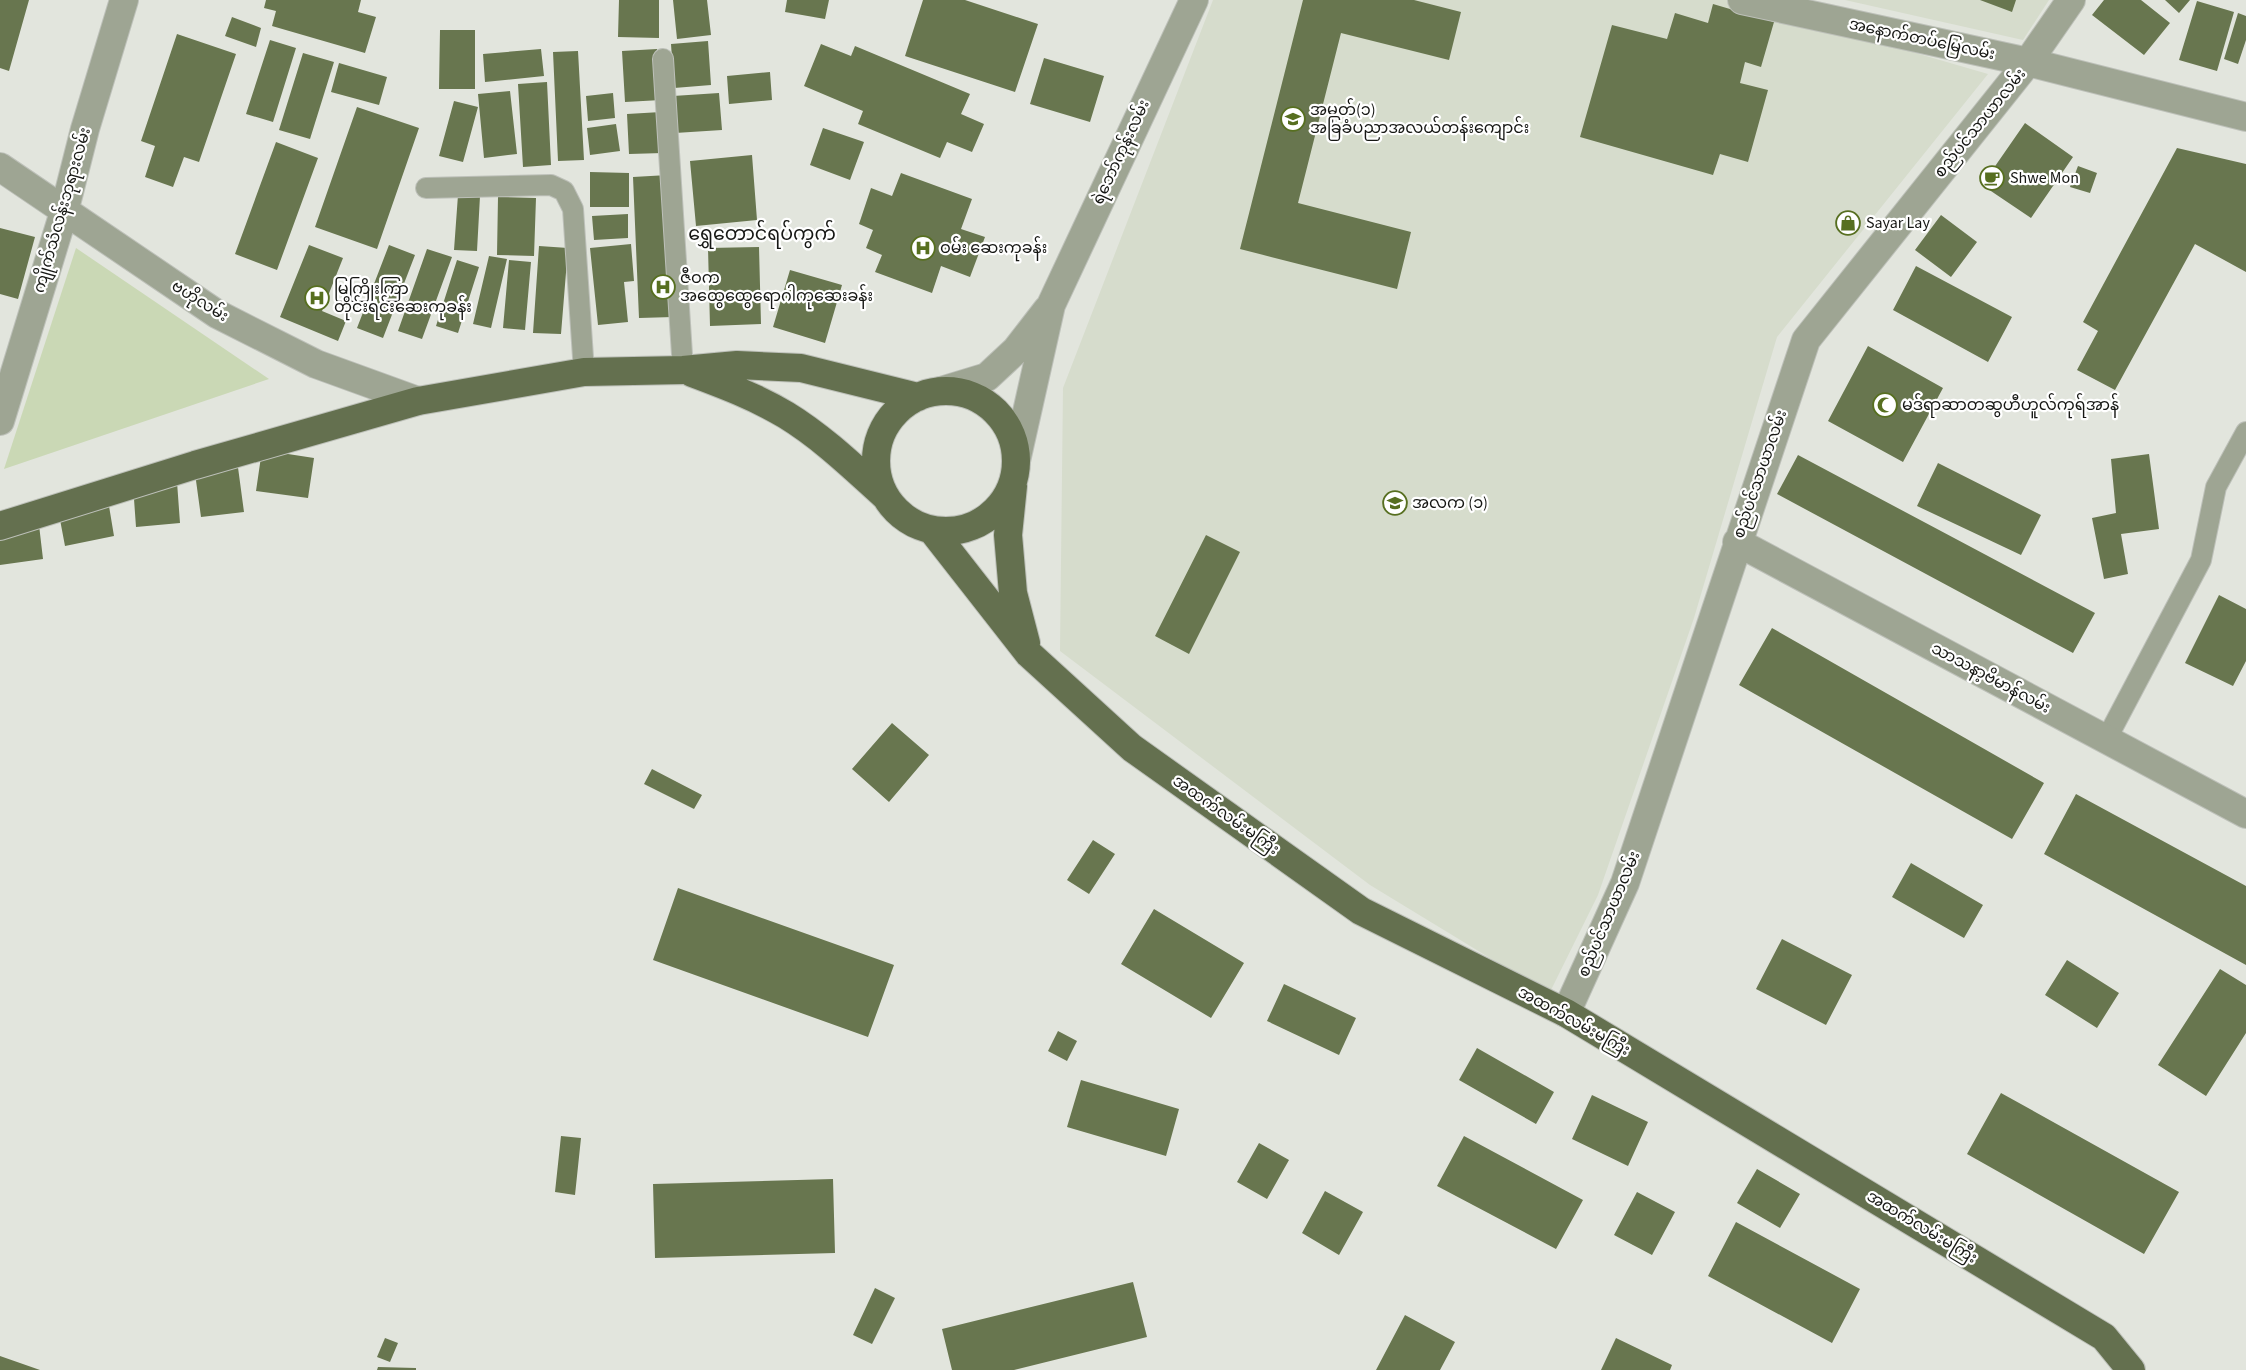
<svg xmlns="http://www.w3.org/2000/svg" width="2246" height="1370" viewBox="0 0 2246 1370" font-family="'Source Sans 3','Noto Sans Myanmar',sans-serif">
	<rect width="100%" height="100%" fill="#e2e5dd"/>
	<path fill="#d6dccc" d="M 1213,0 L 1733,0 L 1988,74 L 1777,337 L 1694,618 L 1598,895 L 1549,994 L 1370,885 L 1060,651 L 1063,388 Z
		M 1845,0 L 2049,0 L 2023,40 Z"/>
	<path fill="#cad8b5" d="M 76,248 L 269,379 L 4,469 Z"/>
	<path fill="#68764f" d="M 0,0 L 29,0 L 9,71 L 0,68 Z
		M 266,0 L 361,0 L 358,12 L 376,17 L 365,53 L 272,26 L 276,11 L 264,8 Z
		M 619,0 L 659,0 L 659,38 L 618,37 Z
		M 673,0 L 707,0 L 711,35 L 677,39 Z
		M 787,0 L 829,0 L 825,19 L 785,12 Z
		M 923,0 L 965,0 L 1038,24 L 1015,92 L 905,56 Z
		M 1303,0 L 1414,0 L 1461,12 L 1449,60 L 1341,33 L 1298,203 L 1411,232 L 1397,289 L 1240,249 Z
		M 1980,0 L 2016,0 L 2012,12 Z
		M 2104,0 L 2141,0 L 2170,23 L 2144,55 L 2092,15 Z
		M 2165,0 L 2190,0 L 2179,13 Z
		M 2197,1 L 2234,12 L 2217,71 L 2179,60 Z
		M 1713,4 L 1774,22 L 1761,67 L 1745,62 L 1740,83 L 1768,90 L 1748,162 L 1720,154 L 1713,175 L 1580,137 L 1612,25 L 1667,39 L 1675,13 L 1708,23 Z
		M 2238,13 L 2246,16 L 2246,40 L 2238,64 L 2224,59 Z
		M 232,17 L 261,28 L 256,47 L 225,36 Z
		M 440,30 L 475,30 L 475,89 L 439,89 Z
		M 177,34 L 236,54 L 199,162 L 184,157 L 173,187 L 145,177 L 155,146 L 141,141 Z
		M 270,40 L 296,48 L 273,122 L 246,114 Z
		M 708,41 L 711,85 L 674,88 L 671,44 Z
		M 821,44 L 851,56 L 855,46 L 970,94 L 961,114 L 984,124 L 972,152 L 947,142 L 940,158 L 858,124 L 863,111 L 804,86 Z
		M 541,49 L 544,76 L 485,82 L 483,54 Z
		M 657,49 L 661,100 L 625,102 L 622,51 Z
		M 578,51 L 584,160 L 558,161 L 553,52 Z
		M 303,53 L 334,62 L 310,139 L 279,130 Z
		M 1044,58 L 1104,76 L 1090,122 L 1030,104 Z
		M 339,63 L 387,77 L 379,105 L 331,92 Z
		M 770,72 L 772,100 L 729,104 L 727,76 Z
		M 547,82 L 551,165 L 523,167 L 518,84 Z
		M 510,91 L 517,154 L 484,158 L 478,94 Z
		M 613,93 L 615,118 L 588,121 L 586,96 Z
		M 719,93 L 722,130 L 675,133 L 673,96 Z
		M 454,101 L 478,107 L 463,162 L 439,156 Z
		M 357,107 L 419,128 L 377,249 L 315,227 Z
		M 661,112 L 663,153 L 629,154 L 627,114 Z
		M 2025,123 L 2073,157 L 2031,218 L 1982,185 Z
		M 616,124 L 620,151 L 590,155 L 587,128 Z
		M 823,128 L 864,142 L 850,180 L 810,165 Z
		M 276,142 L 318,158 L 277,270 L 235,254 Z
		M 2177,148 L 2246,164 L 2246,272 L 2195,244 L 2115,390 L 2077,370 L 2098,331 L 2083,322 Z
		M 752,155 L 757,220 L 696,226 L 690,161 Z
		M 2078,166 L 2097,173 L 2090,193 L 2070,187 Z
		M 590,172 L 629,173 L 629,207 L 590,207 Z
		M 901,173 L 972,199 L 961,229 L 985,237 L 970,277 L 941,266 L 932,293 L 875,272 L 882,255 L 866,248 L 873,230 L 859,224 L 871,188 L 892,196 Z
		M 668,175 L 673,317 L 639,318 L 633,177 Z
		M 458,195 L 480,196 L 477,251 L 454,250 Z
		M 498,197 L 536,198 L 534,256 L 497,255 Z
		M 628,214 L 628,238 L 594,240 L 592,216 Z
		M 1941,215 L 1977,242 L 1951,277 L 1915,250 Z
		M 0,228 L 35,237 L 18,299 L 0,294 Z
		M 631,244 L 634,281 L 624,282 L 628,322 L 598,325 L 590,248 Z
		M 309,245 L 343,258 L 322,311 L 346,321 L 338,341 L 280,317 Z
		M 389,245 L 415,255 L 383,338 L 357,328 Z
		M 539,246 L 568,248 L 561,334 L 533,333 Z
		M 759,247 L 761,324 L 710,326 L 708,248 Z
		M 427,249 L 452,257 L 422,339 L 398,331 Z
		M 489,256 L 507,259 L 491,328 L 473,324 Z
		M 457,260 L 479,267 L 458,333 L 436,326 Z
		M 509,260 L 531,262 L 525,330 L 503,328 Z
		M 1916,266 L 2012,317 L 1988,362 L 1893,310 Z
		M 790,270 L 842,285 L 825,343 L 773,327 Z
		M 1868,346 L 1943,388 L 1903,462 L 1828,421 Z
		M 262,450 L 314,458 L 308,498 L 256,491 Z
		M 2149,454 L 2159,529 L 2121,534 L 2128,574 L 2104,579 L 2092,518 L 2116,513 L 2111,459 Z
		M 1798,455 L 2095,613 L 2073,653 L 1777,494 Z
		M 237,460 L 244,512 L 201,517 L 194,466 Z
		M 1938,463 L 2041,515 L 2021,555 L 1917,506 Z
		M 177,482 L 180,523 L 136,527 L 133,485 Z
		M 108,500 L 114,536 L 65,546 L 58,509 Z
		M 39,525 L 43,559 L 0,565 L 0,530 Z
		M 1206,535 L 1240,552 L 1189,654 L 1155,636 Z
		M 2219,595 L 2246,609 L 2246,661 L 2233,686 L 2185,663 Z
		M 1772,628 L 2044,783 L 2012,839 L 1739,685 Z
		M 892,723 L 929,755 L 889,802 L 852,769 Z
		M 652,769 L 702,795 L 694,809 L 644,784 Z
		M 2076,794 L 2246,886 L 2246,965 L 2044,854 Z
		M 1093,840 L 1115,854 L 1089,894 L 1067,880 Z
		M 1911,863 L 1983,905 L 1964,938 L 1892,897 Z
		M 678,888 L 894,965 L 868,1037 L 653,960 Z
		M 1154,909 L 1244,963 L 1211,1018 L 1121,964 Z
		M 1782,939 L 1852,975 L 1826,1025 L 1756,989 Z
		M 2067,960 L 2119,993 L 2097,1028 L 2045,995 Z
		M 2220,969 L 2246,985 L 2246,1033 L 2206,1096 L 2158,1065 Z
		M 1284,984 L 1356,1018 L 1339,1055 L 1267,1021 Z
		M 1058,1031 L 1077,1041 L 1067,1061 L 1048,1051 Z
		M 1477,1048 L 1554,1092 L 1536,1124 L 1459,1080 Z
		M 1081,1080 L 1179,1109 L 1166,1156 L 1067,1127 Z
		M 2001,1093 L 2179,1192 L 2144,1254 L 1967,1154 Z
		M 1592,1095 L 1648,1122 L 1628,1166 L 1572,1139 Z
		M 561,1136 L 581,1138 L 575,1195 L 555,1192 Z
		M 1464,1136 L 1583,1200 L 1556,1249 L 1437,1186 Z
		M 1259,1143 L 1289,1160 L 1267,1199 L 1237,1182 Z
		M 1757,1169 L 1800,1194 L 1780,1228 L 1737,1203 Z
		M 833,1179 L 835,1253 L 655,1258 L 653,1184 Z
		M 1325,1191 L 1363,1212 L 1339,1255 L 1302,1233 Z
		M 1637,1192 L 1675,1212 L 1652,1255 L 1614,1235 Z
		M 1736,1222 L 1860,1289 L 1832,1343 L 1708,1276 Z
		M 1133,1282 L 1147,1337 L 1014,1370 L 952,1370 L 942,1329 Z
		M 875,1288 L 895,1298 L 872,1344 L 853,1335 Z
		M 1405,1315 L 1455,1342 L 1440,1370 L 1376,1370 Z
		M 385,1338 L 398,1343 L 390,1362 L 377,1357 Z
		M 1616,1338 L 1672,1365 L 1670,1370 L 1601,1370 Z
		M 0,1356 L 40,1370 L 0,1370 Z
		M 378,1367 L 416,1368 L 416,1370 L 377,1370 Z"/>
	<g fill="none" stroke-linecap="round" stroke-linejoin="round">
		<g stroke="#bdc0b9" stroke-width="22">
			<path id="service" d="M 663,59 L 683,370
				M 426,188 L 551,185 L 564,191 L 573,209 L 584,372
				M 2106,740 L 2201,560 L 2216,487 L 2246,432"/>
		</g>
		<g stroke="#bdc0b9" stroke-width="30">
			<path id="minor" d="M 1742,0 L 2028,62 L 2246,117
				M 0,167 L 217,314 L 316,364 L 418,401
				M 941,391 L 987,377 L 1016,350 L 1047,310
				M 0,421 L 64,212 L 85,129 L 124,0
				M 1016,461 L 1051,305 L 1194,0
				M 1737,542 L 2246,814
				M 1566,1013 L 1625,883 L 1806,340 L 2028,62 L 2071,0"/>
		</g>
		<g stroke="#bdc0b9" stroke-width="30">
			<path id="primary" d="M 692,373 C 724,385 756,397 786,415 C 822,437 853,467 884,495
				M876 461a70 70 0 1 1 140 0a70 70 0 1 1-140 0Z
				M 1013,486 L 1008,535 L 1013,593 L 1026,643
				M 0,526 L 195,465 L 418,401 L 584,372 L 683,370 L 737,365 L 801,368 L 918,397
				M 932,530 L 1029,654 L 1132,748 L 1361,911 L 1566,1013 L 2104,1337 L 2131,1370"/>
		</g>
		<use href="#service" stroke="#9ea593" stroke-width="20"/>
		<use href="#minor" stroke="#9ea593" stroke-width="28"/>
		<use href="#primary" stroke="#64704f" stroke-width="28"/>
	</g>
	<defs>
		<g id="school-ring" transform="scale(1.25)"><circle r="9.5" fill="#fff" stroke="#576f20" stroke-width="1.5"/><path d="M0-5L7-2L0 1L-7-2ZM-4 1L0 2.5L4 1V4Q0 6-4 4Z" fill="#576f20"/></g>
		<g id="cafe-ring" transform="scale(1.25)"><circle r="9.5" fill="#fff" stroke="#576f20" stroke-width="1.5"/><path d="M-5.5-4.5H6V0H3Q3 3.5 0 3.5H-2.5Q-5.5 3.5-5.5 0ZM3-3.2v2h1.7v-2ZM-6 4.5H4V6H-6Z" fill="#576f20"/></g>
		<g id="shop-ring" transform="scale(1.25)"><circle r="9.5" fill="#fff" stroke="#576f20" stroke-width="1.5"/><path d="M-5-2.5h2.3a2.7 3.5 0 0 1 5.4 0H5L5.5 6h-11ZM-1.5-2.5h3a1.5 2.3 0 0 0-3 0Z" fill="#576f20"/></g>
		<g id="hospital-ring" transform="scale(1.25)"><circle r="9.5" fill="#fff" stroke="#576f20" stroke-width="1.5"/><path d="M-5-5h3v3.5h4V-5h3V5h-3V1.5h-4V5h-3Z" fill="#576f20"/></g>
		<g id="mosque-ring" transform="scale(1.25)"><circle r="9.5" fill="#fff" stroke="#576f20" stroke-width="1.5"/><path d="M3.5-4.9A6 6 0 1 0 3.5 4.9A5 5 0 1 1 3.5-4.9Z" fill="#576f20"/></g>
	</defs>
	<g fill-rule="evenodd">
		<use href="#school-ring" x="1293" y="119"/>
		<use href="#cafe-ring" x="1992" y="178"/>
		<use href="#shop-ring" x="1848" y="223"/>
		<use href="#hospital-ring" x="923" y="248"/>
		<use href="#hospital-ring" x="663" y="287"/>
		<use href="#hospital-ring" x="317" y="298"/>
		<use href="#mosque-ring" x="1885" y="405"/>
		<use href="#school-ring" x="1395" y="503"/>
	</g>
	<g text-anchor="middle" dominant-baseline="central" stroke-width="4.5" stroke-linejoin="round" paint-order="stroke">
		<g font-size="16" fill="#161714" stroke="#fff">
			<text transform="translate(1922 39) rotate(12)">အနောက်တပ်မြေလမ်း</text>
			<text transform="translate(1980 123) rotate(-51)">စည်ပင်သာယာလမ်း</text>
			<text transform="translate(1121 152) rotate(-65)">ရဲဘော်ကုန်းလမ်း</text>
			<text transform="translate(62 210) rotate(-74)">ကျိုက်သံလန်းဘုရားလမ်း</text>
			<text transform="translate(200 301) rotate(32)">ဗဟိုလမ်း</text>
			<text transform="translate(1760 474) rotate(-71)">စည်ပင်သာယာလမ်း</text>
			<text transform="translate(1991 678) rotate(28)">သာသနာ့ဗိမာန်လမ်း</text>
			<text transform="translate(1226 815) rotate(35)">အထက်လမ်းမကြီး</text>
			<text transform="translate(1609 914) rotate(-67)">စည်ပင်သာယာလမ်း</text>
			<text transform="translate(1574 1021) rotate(29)">အထက်လမ်းမကြီး</text>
			<text transform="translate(1922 1227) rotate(31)">အထက်လမ်းမကြီး</text>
		</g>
		<g font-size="16" fill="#161714" stroke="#fff" text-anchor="start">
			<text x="1310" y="110">အမှတ်(၁)<tspan x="1310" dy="18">အခြခံပညာအလယ်တန်းကျောင်း</tspan></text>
			<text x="2010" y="178">Shwe Mon</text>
			<text x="1866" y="223">Sayar Lay</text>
			<text x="940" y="248">ဝမ်း ဆေးကုခန်း</text>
			<text x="680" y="278">ဇီဝက<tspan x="680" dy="18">အထွေထွေရောဂါကုဆေးခန်း</tspan></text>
			<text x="334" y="289">မြကြိုးကြာ<tspan x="334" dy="18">တိုင်းရင်းဆေးကုခန်း</tspan></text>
			<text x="1902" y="405">မဒ်ရာဆာတဆွဟီဟူလ်ကုရ်အာန်</text>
			<text x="1412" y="503">အလက (၁)</text>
		</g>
		<g font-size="19" fill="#161714" stroke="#fff">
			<text x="762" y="234">ရွှေတောင်ရပ်ကွက်</text>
		</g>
	</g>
</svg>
